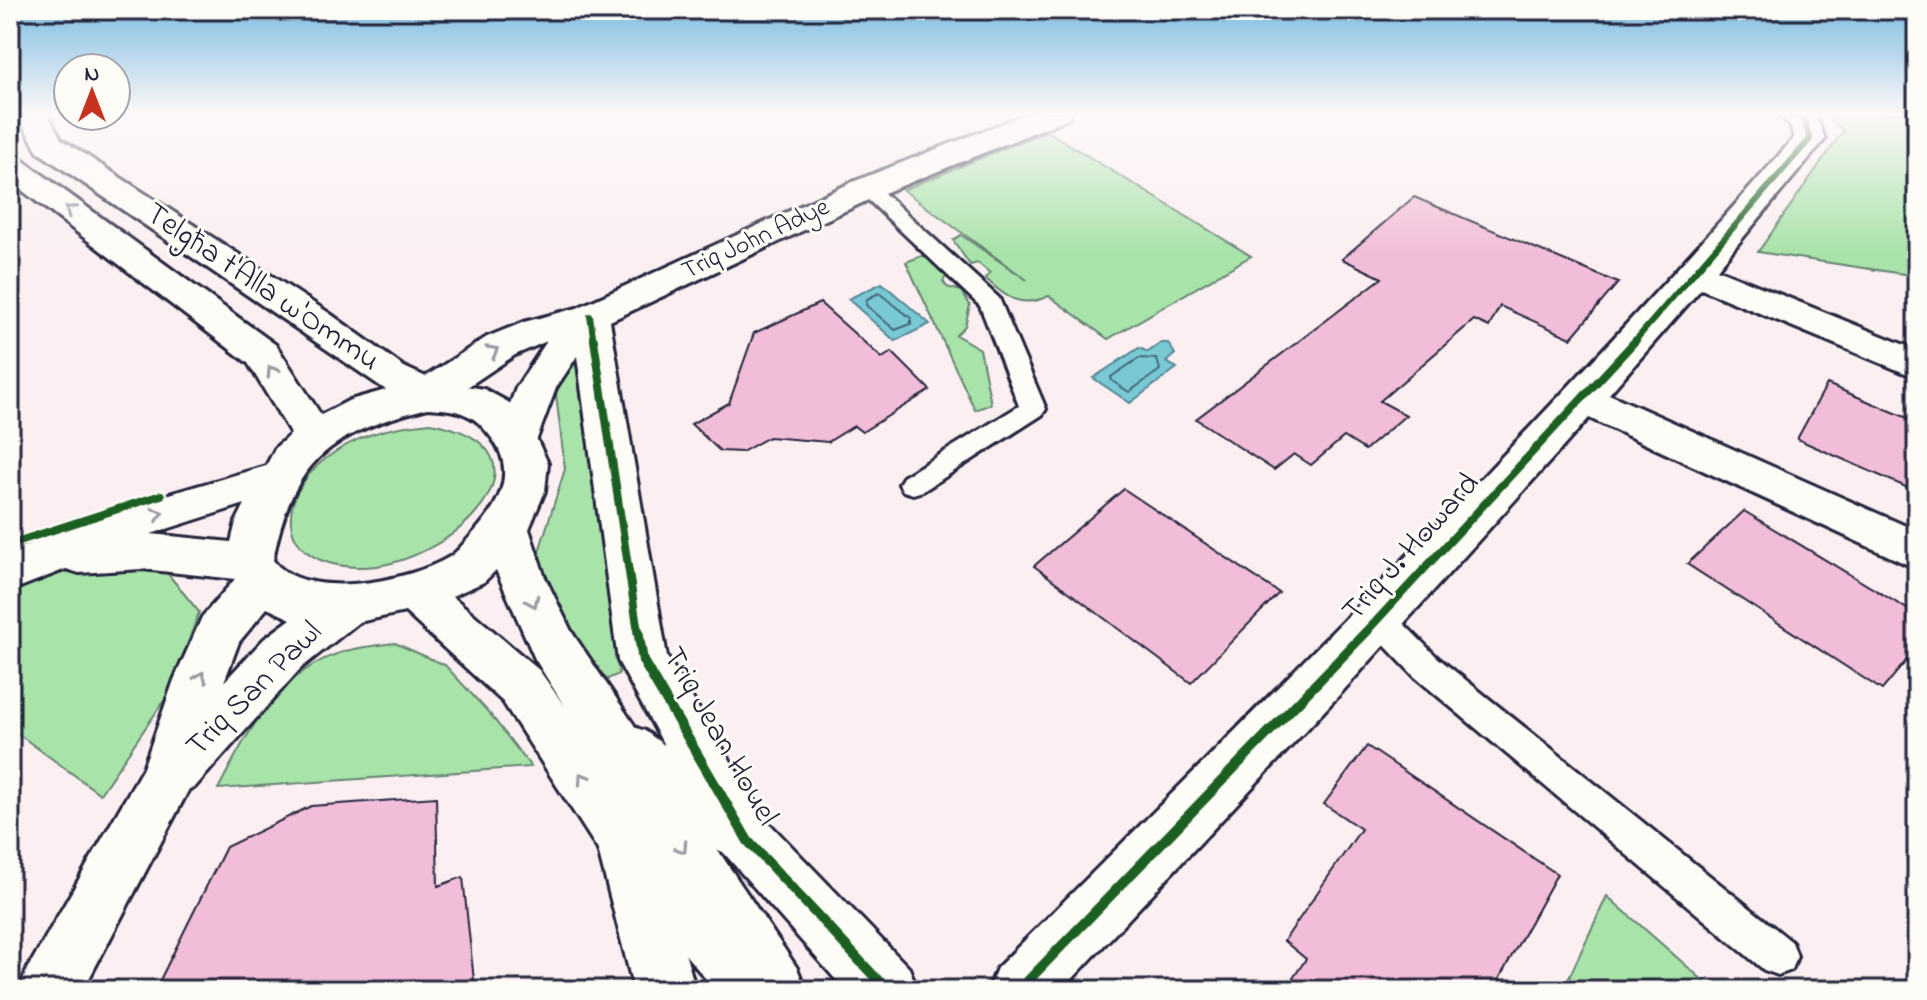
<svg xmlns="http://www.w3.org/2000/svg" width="1927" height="1000" viewBox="0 0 1927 1000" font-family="'Indie Flower',sans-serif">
	<rect width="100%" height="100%" fill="#fbeff1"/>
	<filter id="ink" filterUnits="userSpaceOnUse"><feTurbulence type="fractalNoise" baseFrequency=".0125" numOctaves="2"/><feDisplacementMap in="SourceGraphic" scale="16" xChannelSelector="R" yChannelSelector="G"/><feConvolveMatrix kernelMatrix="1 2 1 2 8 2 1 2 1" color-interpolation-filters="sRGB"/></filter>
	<g filter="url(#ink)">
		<path fill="#a8e3a9" stroke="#658272" stroke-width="2" d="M 1824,113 L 1917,113 L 1917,276 L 1758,252 L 1843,131 Z
			M 1047,131 L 1251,256 L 1108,339 L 1049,296 C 1021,309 1006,298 985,278 L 990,273 L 978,263 L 970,265 L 953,240 L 961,235 L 1027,280 L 903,190 Z
			M 924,255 L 931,258 L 947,276 L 943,281 L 947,287 L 961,291 L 970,305 L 965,326 L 956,335 L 980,349 L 991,404 L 975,410 L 906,262 Z
			M 574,350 L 619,674 L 601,682 L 536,561 L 565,469 L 554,378 Z
			M 431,423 C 571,450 449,569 358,567 C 270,565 274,489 338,450 C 367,432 397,426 431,423 Z
			M 159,563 L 199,612 L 170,692 L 100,794 L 10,728 L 10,592 L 79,567 Z
			M 395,643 L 445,665 L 490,714 L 531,767 L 218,789 C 248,732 278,670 346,651 C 362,647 379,645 395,643 Z
			M 1607,896 L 1714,990 L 1563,990 Z"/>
		<path fill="#79c9d5" stroke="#568697" stroke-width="2" d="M 882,283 L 930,324 L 895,341 L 848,299 Z
			M 1161,343 L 1168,343 L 1175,354 L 1166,362 L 1177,368 L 1130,403 L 1093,378 L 1139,348 L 1148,352 Z"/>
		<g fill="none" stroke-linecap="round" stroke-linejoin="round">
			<path stroke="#456579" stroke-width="2" d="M 879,293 L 911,318 L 911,324 L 895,330 L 866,305 L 867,299 Z
				M 1139,358 L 1157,359 L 1160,370 L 1129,392 L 1112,381 L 1111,377 Z"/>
		</g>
		<path fill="#f2bdd8" stroke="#22223b" stroke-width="2" d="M 1414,197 L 1618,283 L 1571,338 L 1500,306 L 1489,327 L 1474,320 L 1380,401 L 1406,415 L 1365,450 L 1344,437 L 1311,465 L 1294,454 L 1274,470 L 1196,419 L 1382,278 L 1342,259 Z
			M 820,303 L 882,358 L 892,352 L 930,390 L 862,432 L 854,426 L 828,442 L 769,437 L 742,452 L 720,451 L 691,424 L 729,403 L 754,333 Z
			M 1827,384 L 1917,422 L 1917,492 L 1797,439 Z
			M 1124,489 L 1279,593 L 1191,683 L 1034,566 Z
			M 1744,511 L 1917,615 L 1917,648 L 1882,690 L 1687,564 Z
			M 1367,746 L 1557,874 L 1493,990 L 1285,990 L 1306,959 L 1284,941 L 1361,829 L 1324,804 Z
			M 436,797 L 438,886 L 463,877 L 475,990 L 155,990 L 226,847 L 311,806 Z"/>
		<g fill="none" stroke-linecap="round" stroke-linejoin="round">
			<g stroke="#22223b" stroke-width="6">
				<path id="service" d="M 867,182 L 874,184 L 999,298 L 1046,409 L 1042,415 L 923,491 L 913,494 L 903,491 L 899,484 L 903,477 L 1019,406 L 980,306 L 860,192 L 857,188 Z
					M 1380,607 L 1391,611 L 1437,657 L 1792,942 L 1797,956 L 1792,970 L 1778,975 L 1764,970 L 1415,677 L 1369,629 L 1365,620 L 1369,611 Z"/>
			</g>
			<g stroke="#22223b" stroke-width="6">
				<path id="minor" d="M 1029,113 L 1071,113 L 1067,119 L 879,195 L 610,321 L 667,657 L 768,822 L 909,968 L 918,990 L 845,990 L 723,852 L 711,847 L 607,765 L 600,748 L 607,731 L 626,724 L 645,731 L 664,745 L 618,661 L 577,356 L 556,388 L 532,452 L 517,456 L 502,452 L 496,441 L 516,388 L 547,341 L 515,355 L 442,404 L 428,408 L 414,404 L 408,394 L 414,384 L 487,337 L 524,322 L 577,308 L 855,181 Z
					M 1775,113 L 1815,114 L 1825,139 L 1717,269 L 1917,350 L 1917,378 L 1701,289 L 1609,394 L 1917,531 L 1917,569 L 1589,418 L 1341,693 L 1062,990 L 988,990 L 997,968 C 1270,697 1541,427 1794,138 L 1790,125 Z
					M 624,815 L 644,823 L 652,842 L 696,990 L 634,990 L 596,842 L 604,823 Z"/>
			</g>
			<g stroke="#22223b" stroke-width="6">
				<path id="secondary" d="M 17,113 L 47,113 L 61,139 L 329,313 L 404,367 L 435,381 L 484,389 L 508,402 L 532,430 L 548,463 L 545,491 L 529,529 L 544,575 L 571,631 L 797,968 L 806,990 L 740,990 L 736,984 L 727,988 L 706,979 L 602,856 L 503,702 L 405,612 L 359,622 L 300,669 L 194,788 L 189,789 L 83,990 L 19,990 L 28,968 L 143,768 L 174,680 L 202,617 L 235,579 L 142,569 L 79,573 L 66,569 L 10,591 L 10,552 L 128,506 L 266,466 L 276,447 L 291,434 L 248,363 L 10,181 L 10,156 L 21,159 L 276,345 L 321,415 L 350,400 L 386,390 L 38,152 ZM 428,408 C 439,409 454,409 464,414 C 477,419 483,427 491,437 C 520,474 496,510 468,539 C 463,544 457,552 451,556 C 411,581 305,603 273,560 C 293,458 331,433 428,408 ZM 245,504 L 236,522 L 231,542 L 151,534 ZM 496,570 L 535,659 L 565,707 L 539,670 L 452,596 L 484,582 ZM 267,608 L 291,619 L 264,639 L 224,682 L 239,642 Z"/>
			</g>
			<use href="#service" fill="#fdfcf7" fill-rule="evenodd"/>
			<use href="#minor" fill="#fdfcf7" fill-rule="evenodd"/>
			<use href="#secondary" fill="#fdfcf7" fill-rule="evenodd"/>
			<g stroke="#fdfcf7" stroke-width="10">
				<path id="cycleway-far2" d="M 590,316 L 594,342
					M 1634,342 L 1810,139 L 1804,120 L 1790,113"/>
			</g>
			<g stroke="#fdfcf7" stroke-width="13">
				<path id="cycleway-far1" d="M 594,340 L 638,632
					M 10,544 L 161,495
					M 1366,632 L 1636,340"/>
			</g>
			<g stroke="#fdfcf7" stroke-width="15">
				<path id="cycleway" d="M 638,630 L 643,661 L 748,841 L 887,990
					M 1019,990 L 1368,630"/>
			</g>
			<use href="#cycleway-far2" stroke="#1b5e20" stroke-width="6"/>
			<use href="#cycleway-far1" stroke="#1b5e20" stroke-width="8"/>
			<use href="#cycleway" stroke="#1b5e20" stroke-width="10"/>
		</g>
		<defs><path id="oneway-chevron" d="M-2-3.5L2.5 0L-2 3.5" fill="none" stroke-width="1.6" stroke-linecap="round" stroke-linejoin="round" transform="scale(2)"/></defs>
		<g stroke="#9a9aa2">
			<use href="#oneway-chevron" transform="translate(70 210) rotate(-143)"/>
			<use href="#oneway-chevron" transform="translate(493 351) rotate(-30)"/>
			<use href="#oneway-chevron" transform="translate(272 371) rotate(-122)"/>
			<use href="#oneway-chevron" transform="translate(158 514) rotate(-17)"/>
			<use href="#oneway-chevron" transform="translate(533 602) rotate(66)"/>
			<use href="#oneway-chevron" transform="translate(201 677) rotate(-70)"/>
			<use href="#oneway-chevron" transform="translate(583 778) rotate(-124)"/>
			<use href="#oneway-chevron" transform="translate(682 848) rotate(57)"/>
		</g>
	</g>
	<linearGradient id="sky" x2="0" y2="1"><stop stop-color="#7bbce0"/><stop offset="0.45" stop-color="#fdf8f9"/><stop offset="1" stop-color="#fdf8f9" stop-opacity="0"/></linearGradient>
	<rect width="1927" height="253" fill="url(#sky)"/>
	<g text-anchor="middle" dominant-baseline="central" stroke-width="6" stroke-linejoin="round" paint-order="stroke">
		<g font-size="26" fill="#22223b" stroke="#fdfcf7">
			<text transform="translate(756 240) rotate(-25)">Triq John Adye</text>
		</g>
		<g font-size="32" fill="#22223b" stroke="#fdfcf7">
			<text transform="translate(262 288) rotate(34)">Telgħa t'Alla w'Ommu</text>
			<text transform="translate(1412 548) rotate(-48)">Triq J. Howard</text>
			<text transform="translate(255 690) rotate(-45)">Triq San Pawl</text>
			<text transform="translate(719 737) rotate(60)">Triq Jean Houel</text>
		</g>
	</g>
	<rect width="1927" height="1000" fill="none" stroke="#fdfcf7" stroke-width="40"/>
	<rect x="20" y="20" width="1887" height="960" fill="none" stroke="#22223b" stroke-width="3" filter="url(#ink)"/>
	<g transform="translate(92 92)"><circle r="38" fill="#fdfcf7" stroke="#a5a5ac" stroke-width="2"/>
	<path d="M0-6L14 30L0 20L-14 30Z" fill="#c8321e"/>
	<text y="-12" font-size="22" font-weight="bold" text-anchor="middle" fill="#22223b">N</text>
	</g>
</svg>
